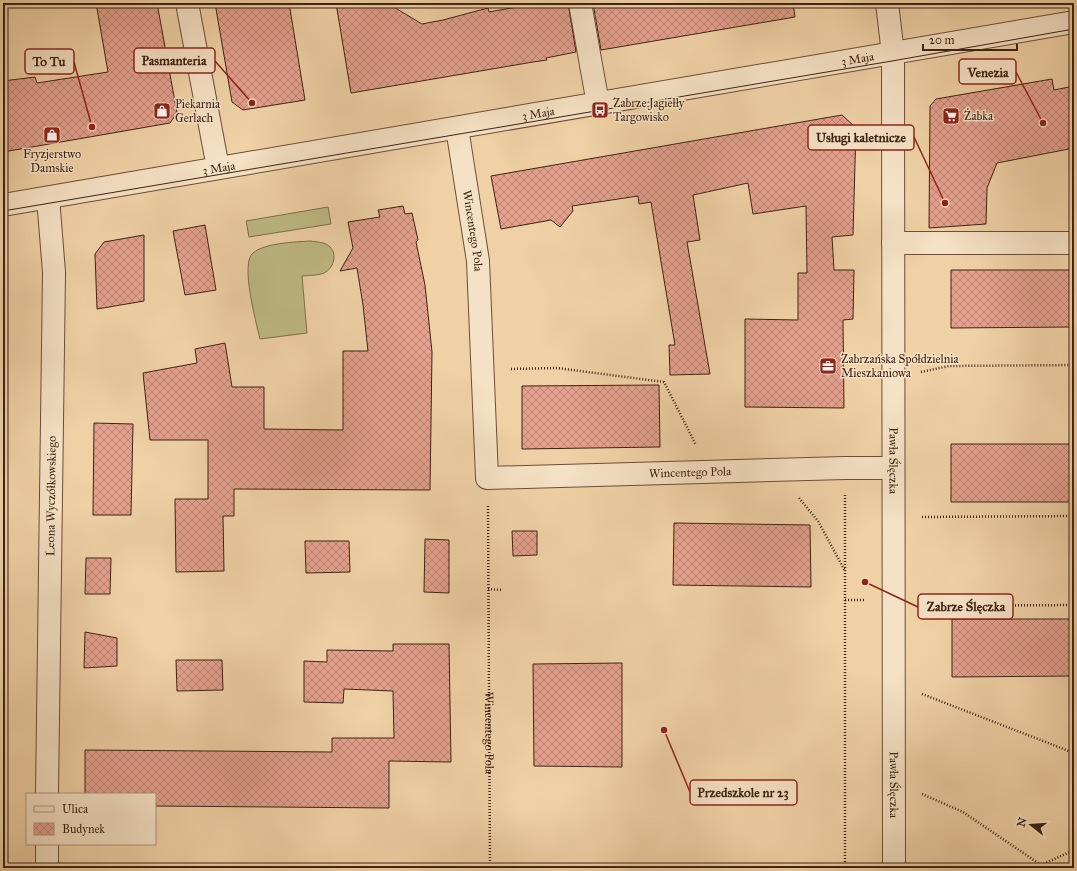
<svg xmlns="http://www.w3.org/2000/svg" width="1077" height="871" viewBox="0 0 1077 871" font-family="'IM FELL Great Primer',serif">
	<defs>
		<pattern id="building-cross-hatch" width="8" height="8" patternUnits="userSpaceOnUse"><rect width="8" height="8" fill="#e4a18e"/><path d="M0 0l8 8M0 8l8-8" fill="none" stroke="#ba8373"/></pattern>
	</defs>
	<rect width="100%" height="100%" fill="#f0d1a6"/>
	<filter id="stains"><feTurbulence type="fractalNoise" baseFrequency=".005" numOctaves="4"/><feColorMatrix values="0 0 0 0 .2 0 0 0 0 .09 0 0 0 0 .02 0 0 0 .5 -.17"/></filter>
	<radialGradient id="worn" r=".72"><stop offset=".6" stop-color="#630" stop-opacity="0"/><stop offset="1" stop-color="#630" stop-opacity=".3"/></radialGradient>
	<path fill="#beba83" stroke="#7e6e4c" d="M 328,207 L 331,224 L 249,237 L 246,221 Z
		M 310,241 C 316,242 326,242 330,247 C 338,255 333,269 324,273 C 317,276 309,275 302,276 L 307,333 L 260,339 C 256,322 240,263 253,253 C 264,243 295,242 310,241 Z"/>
	<path fill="url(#building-cross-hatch)" stroke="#3f2214" d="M 96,3 L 157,3 L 177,113 L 170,123 L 3,152 L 3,81 L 35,77 L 37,83 L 108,72 Z
		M 215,3 L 289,3 L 305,100 L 243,110 L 232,102 Z
		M 336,3 L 387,3 L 422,24 L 443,20 L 488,8 L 489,12 L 539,3 L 568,3 L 576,52 L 546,58 L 547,60 L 533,62 L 351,93 Z
		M 593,3 L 793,3 L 795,17 L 601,50 Z
		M 1052,79 L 1054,90 L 1074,86 L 1074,148 L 997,163 L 987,188 L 986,224 L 929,228 L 930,106 L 936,99 Z
		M 842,115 L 856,128 L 853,235 L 832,237 L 834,270 L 854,270 L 853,319 L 843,320 L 844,408 L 745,407 L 745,319 L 798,320 L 798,273 L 807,273 L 806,206 L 753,214 L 748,183 L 693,195 L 700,240 L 687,242 L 710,374 L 670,375 L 669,345 L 675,345 L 651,202 L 639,204 L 638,196 L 572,206 L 573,211 L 560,227 L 551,220 L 501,229 L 491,176 Z
		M 403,206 L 405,214 L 412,213 L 418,240 L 416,242 L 425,285 L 432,352 L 430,490 L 234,489 L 234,516 L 223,516 L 224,571 L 176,572 L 175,499 L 208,499 L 208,440 L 150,440 L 143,373 L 197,363 L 195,349 L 225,343 L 232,387 L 264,387 L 264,429 L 343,430 L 343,351 L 368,351 L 363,305 L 357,268 L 340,271 L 353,248 L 348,222 L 380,217 L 378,210 Z
		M 205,225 L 216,290 L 185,295 L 173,231 Z
		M 144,235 L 144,301 L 97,309 L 95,254 L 104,242 Z
		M 951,270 L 1074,270 L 1074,327 L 951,328 Z
		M 659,385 L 660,447 L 522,449 L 522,386 Z
		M 94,423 L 133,424 L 131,515 L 93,515 Z
		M 951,444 L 1074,444 L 1074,502 L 951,502 Z
		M 674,523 L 810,525 L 811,587 L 673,585 Z
		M 512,531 L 537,531 L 537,555 L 513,556 Z
		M 425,539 L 449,540 L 449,593 L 424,592 Z
		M 305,541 L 349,541 L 350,572 L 306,573 Z
		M 86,558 L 111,558 L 110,594 L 85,594 Z
		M 952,619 L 1074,619 L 1074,676 L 952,677 Z
		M 85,632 L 117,638 L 117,666 L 84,668 Z
		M 393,644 L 449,644 L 451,762 L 389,761 L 389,808 L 155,806 L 155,794 L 85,794 L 85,750 L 332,752 L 332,738 L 394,738 L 393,691 L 344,689 L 343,703 L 304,702 L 304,661 L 327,662 L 327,650 L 393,651 Z
		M 176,660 L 222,660 L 223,690 L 177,691 Z
		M 622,663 L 622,767 L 534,766 L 533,664 Z"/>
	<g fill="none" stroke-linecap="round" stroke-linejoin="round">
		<g stroke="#6b4e38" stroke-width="24">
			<g id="minor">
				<path d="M 187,3 L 218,168"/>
				<path d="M 580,3 L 598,104"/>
				<path id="s2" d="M 887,3 L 893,54 L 894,868"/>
				<path id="s3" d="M 457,128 L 478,261 L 487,478 L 845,468 L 893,468"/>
				<path id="s4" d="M 3,205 L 1074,22"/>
				<path d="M 893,243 L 1074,243"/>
				<path id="s5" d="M 47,794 L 54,272 L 48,198"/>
				<path d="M 47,868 L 47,844"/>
			</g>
		</g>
		<g stroke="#3f2214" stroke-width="2.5" stroke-dasharray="1 2" stroke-linecap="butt">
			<path d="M 511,369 L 557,368 L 664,382 L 696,445"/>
			<path d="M 921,372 L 949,366 L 1074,365"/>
			<path d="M 799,498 L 818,521 L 845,571"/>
			<path id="s1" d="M 488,506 L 490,868"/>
			<path d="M 922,517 L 1074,516"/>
			<path d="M 488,589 L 502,590"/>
			<path d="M 845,600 L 866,600"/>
			<path d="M 922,606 L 1074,605"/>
			<path d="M 922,694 L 1074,753"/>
			<path d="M 922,794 L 963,812 L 1041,865 L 1044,868"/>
			<path d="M 1041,865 L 1074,850"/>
			<path d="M 845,868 L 845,495"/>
		</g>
		<use href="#minor" stroke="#f5e1c5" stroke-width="22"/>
		<path stroke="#3f2214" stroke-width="1" d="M 3,211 L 892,61 L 1074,29"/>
	</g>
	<defs>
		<g id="bus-square" transform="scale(0.9)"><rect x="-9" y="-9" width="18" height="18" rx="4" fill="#8f2418" stroke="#f5e1c5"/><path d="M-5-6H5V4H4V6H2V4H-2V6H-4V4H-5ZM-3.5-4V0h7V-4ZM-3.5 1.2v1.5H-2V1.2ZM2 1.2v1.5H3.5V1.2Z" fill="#fff"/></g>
		<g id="shop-square" transform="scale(0.9)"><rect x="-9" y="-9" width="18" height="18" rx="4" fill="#8f2418" stroke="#f5e1c5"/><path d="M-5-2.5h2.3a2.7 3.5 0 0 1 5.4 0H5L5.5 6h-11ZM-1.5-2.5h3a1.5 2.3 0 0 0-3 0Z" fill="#fff"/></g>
		<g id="supermarket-square" transform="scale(0.9)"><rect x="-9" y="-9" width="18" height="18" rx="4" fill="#8f2418" stroke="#f5e1c5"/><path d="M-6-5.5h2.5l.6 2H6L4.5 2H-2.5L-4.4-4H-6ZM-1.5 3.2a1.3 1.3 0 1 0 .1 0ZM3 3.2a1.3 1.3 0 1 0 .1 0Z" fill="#fff"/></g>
		<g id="office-square" transform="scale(0.9)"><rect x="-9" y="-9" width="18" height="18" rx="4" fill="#8f2418" stroke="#f5e1c5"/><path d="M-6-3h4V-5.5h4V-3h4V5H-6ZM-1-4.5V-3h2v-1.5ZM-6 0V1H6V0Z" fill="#fff"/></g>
	</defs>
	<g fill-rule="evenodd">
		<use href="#bus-square" x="600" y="110"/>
		<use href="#shop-square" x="162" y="111"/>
		<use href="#supermarket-square" x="951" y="116"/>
		<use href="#shop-square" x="52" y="135"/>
		<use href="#office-square" x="828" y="366"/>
	</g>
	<g text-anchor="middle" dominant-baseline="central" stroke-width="3" stroke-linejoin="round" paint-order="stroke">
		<g font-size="12" fill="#3f2214" stroke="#f5e1c5">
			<text stroke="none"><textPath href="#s4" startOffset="867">3 Maja</textPath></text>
			<text stroke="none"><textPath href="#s4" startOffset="543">3 Maja</textPath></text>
			<text stroke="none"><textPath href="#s4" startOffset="219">3 Maja</textPath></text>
			<text stroke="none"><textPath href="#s3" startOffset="104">Wincentego Pola</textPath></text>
			<text stroke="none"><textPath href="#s2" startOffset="458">Pawła Ślęczka</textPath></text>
			<text stroke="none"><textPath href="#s3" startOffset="555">Wincentego Pola</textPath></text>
			<text stroke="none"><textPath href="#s5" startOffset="298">Leona Wyczółkowskiego</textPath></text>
			<text stroke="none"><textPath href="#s1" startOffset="227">Wincentego Pola</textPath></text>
			<text stroke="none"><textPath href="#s2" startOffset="782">Pawła Ślęczka</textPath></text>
		</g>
		<g font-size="12" fill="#3f2214" stroke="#f5e1c5" text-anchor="start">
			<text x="613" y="103">Zabrze Jagiełły<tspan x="613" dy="14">Targowisko</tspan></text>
			<text x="175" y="104">Piekarnia<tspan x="175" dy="14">Gerlach</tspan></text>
			<text x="964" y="116">Żabka</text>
			<text x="52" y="154" text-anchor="middle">Fryzjerstwo<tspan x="52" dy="14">Damskie</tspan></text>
			<text x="841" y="359">Zabrzańska Spółdzielnia<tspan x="841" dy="14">Mieszkaniowa</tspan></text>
		</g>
	</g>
	<path fill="none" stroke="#8f2418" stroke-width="1.5" d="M252 103L215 61M92 127L74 62M1043 123L1016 72M945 203L914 137M865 582L918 607M664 730L690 792"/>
	<g fill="#8f2418" stroke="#f5e1c5" stroke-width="1.5">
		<circle cx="252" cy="103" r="4"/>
		<circle cx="92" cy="127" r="4"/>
		<circle cx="1043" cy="123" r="4"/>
		<circle cx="945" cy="203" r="4"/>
		<circle cx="865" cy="582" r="4"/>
		<circle cx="664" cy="730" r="4"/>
	</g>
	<g fill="#f5e1c5" stroke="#8f2418" stroke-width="1.5">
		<rect x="134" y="48" width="81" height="25" rx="4"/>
		<rect x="25" y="49" width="49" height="25" rx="4"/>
		<rect x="959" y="59" width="57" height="25" rx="4"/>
		<rect x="808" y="125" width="106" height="25" rx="4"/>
		<rect x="918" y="594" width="95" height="25" rx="4"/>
		<rect x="690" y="780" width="107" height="25" rx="4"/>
	</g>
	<g font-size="13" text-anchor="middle" font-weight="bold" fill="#3f2214">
		<text x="174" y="65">Pasmanteria</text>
		<text x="49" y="66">To Tu</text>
		<text x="988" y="77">Venezia</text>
		<text x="861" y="142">Usługi kaletnicze</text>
		<text x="966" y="611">Zabrze Ślęczka</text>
		<text x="743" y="797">Przedszkole nr 23</text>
	</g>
	<rect width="1077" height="871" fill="none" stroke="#f0d1a6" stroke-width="16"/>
	<rect x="4" y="4" width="1069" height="863" fill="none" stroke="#3f2214" stroke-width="2"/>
	<rect x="8" y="8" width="1061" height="855" fill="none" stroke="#3f2214"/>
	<rect x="26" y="793" width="130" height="52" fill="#f5e1c5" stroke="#ac957e"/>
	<rect x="34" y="806" width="20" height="6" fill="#f5e1c5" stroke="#ac957e"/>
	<text x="62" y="813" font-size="12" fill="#3f2214">Ulica</text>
	<rect x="34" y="823" width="20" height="12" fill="url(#building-cross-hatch)" stroke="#ac957e"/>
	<text x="62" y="833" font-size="12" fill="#3f2214">Budynek</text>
	<g transform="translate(1031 825) rotate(287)" stroke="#f5e1c5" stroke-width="3" paint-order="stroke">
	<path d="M0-3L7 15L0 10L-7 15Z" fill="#3f2214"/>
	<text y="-6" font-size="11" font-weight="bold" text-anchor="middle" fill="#3f2214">N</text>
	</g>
	<path d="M923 44v6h94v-6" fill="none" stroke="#3f2214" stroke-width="2"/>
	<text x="929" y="44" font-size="12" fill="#3f2214" stroke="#f5e1c5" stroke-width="3" paint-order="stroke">20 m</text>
	<rect width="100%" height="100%" filter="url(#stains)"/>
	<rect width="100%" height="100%" fill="url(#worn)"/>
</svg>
